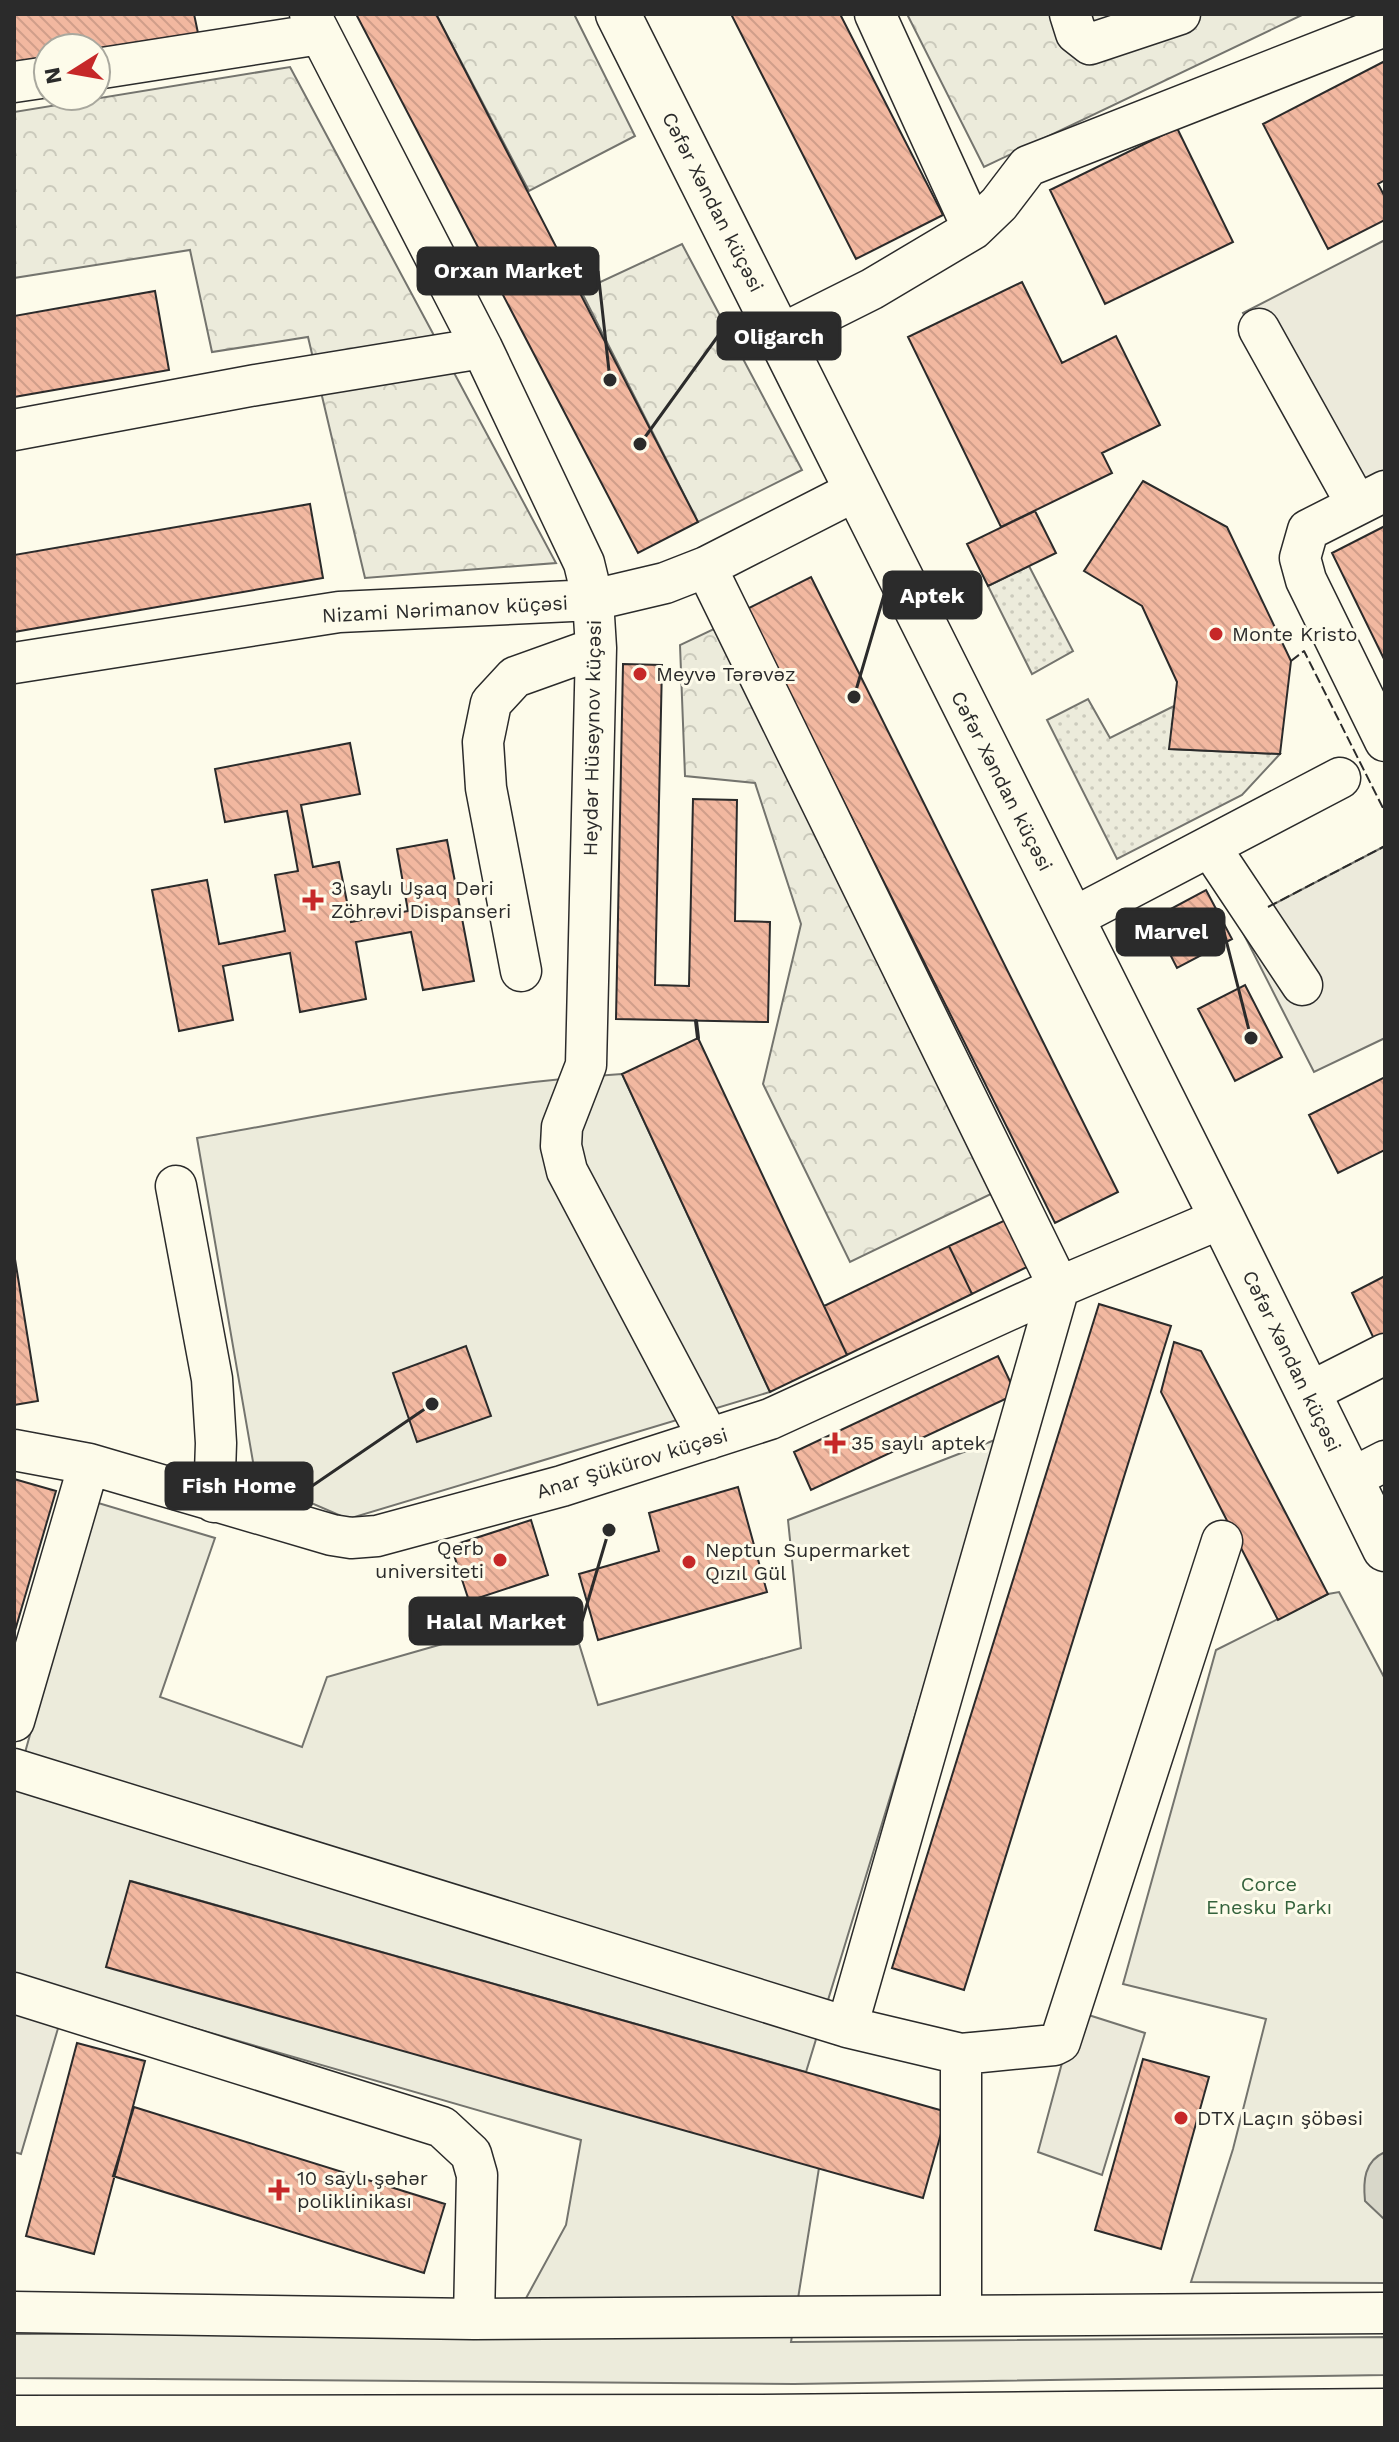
<svg xmlns="http://www.w3.org/2000/svg" width="1399" height="2442" viewBox="0 0 1399 2442" font-family="'Work Sans',sans-serif">
	<defs>
		<pattern id="grass-dots" width="8" height="8" patternUnits="userSpaceOnUse" patternTransform="scale(2)"><rect width="8" height="8" fill="#ecebdb"/><path d="M2 2h.1M6 6h.1" fill="none" stroke="#cbcabc" stroke-width="1.8" stroke-linecap="round"/></pattern>
		<pattern id="forest-crowns" width="20" height="18" patternUnits="userSpaceOnUse" patternTransform="scale(2)"><rect width="20" height="18" fill="#ecebdb"/><path d="M2 6a3 3 0 1 1 6 0M12 15a3 3 0 1 1 6 0" fill="none" stroke="#cbcabc"/></pattern>
		<pattern id="building-back-hatch" width="6" height="6" patternUnits="userSpaceOnUse" patternTransform="scale(2)"><rect width="6" height="6" fill="#f2b8a0"/><path d="M-1 5l2 2M0 0l6 6M5-1l2 2" fill="none" stroke="#d09e8a"/></pattern>
	</defs>
	<rect width="100%" height="100%" fill="#fdfbea"/>
	<path fill="url(#grass-dots)" stroke="#74746e" stroke-width="2" d="M 1029,566 L 1073,651 L 1032,674 L 988,586 Z
		M 1088,699 L 1110,738 L 1174,706 L 1170,749 L 1280,754 L 1242,795 L 1117,859 L 1047,720 Z"/>
	<path fill="url(#forest-crowns)" stroke="#74746e" stroke-width="2" d="M 436,14 L 574,14 L 635,136 L 529,191 Z
		M 907,14 L 1304,14 L 984,167 Z
		M 290,67 L 556,563 L 365,578 L 308,337 L 212,352 L 190,250 L 14,278 L 14,112 Z
		M 682,244 L 802,470 L 698,522 L 581,291 Z
		M 718,627 L 993,1193 L 850,1262 L 763,1084 L 801,924 L 755,783 L 685,776 L 680,645 Z"/>
	<path fill="#ecebdb" stroke="#74746e" stroke-width="2" d="M 622,1074 L 770,1392 L 348,1519 L 256,1479 L 197,1138 C 338,1113 479,1083 622,1074 Z
		M 1000,1438 L 806,2072 L 131,1881 L 819,2168 L 791,2342 L 1385,2337 L 1385,2375 L 794,2384 L 14,2378 L 14,2334 L 507,2333 L 566,2225 L 581,2140 L 14,1976 L 14,1792 L 95,1502 L 215,1538 L 160,1697 L 302,1747 L 327,1677 L 568,1608 L 598,1705 L 801,1648 L 788,1520 Z
		M 1339,1592 L 1385,1679 L 1385,2283 L 1191,2282 L 1233,2149 L 1266,2019 L 1123,1984 L 1216,1650 L 1328,1594 Z"/>
	<path fill="#eceadb" stroke="#74746e" stroke-width="2" d="M 1385,240 L 1385,510 L 1353,526 L 1243,313 Z
		M 1385,846 L 1385,1038 L 1314,1072 L 1238,923 Z
		M 14,2011 L 59,2025 L 21,2154 L 14,2152 Z
		M 1076,2011 L 1145,2033 L 1102,2175 L 1038,2152 Z"/>
	<path fill="#d8d7c9" stroke="#74746e" stroke-width="2" d="M 1385,2152 L 1385,2220 L 1365,2201 C 1363,2181 1364,2161 1385,2152 Z"/>
	<path fill="url(#building-back-hatch)" stroke="#2b2b2b" stroke-width="2" d="M 14,14 L 194,14 L 198,33 L 96,49 L 48,48 L 48,57 L 14,62 Z
		M 356,14 L 436,14 L 698,522 L 638,553 Z
		M 731,14 L 840,14 L 943,215 L 856,259 Z
		M 1385,61 L 1385,180 L 1378,184 L 1385,197 L 1385,220 L 1328,249 L 1263,124 Z
		M 1177,128 L 1233,242 L 1105,304 L 1050,190 Z
		M 1022,282 L 1062,363 L 1116,336 L 1160,425 L 1102,453 L 1112,473 L 1001,527 L 908,337 Z
		M 155,291 L 169,370 L 14,397 L 14,316 Z
		M 1143,481 L 1227,527 L 1291,661 L 1280,754 L 1169,749 L 1177,682 L 1142,606 L 1084,571 Z
		M 310,504 L 323,578 L 14,632 L 14,555 Z
		M 1035,511 L 1056,553 L 988,586 L 967,544 Z
		M 1385,526 L 1385,661 L 1332,553 Z
		M 811,577 L 1118,1192 L 1055,1223 L 747,609 Z
		M 623,664 L 662,665 L 655,985 L 689,986 L 693,799 L 737,800 L 735,921 L 770,922 L 768,1022 L 616,1019 Z
		M 350,743 L 360,794 L 301,805 L 313,867 L 339,862 L 351,922 L 408,911 L 397,849 L 447,840 L 474,981 L 423,990 L 411,932 L 356,942 L 366,999 L 300,1012 L 290,953 L 223,966 L 233,1020 L 179,1031 L 152,890 L 207,880 L 219,944 L 285,931 L 275,875 L 298,871 L 287,811 L 225,822 L 215,769 Z
		M 1206,890 L 1232,939 L 1177,968 L 1152,919 Z
		M 1245,985 L 1282,1057 L 1235,1081 L 1198,1009 Z
		M 698,1038 L 847,1355 L 770,1392 L 622,1074 Z
		M 1385,1077 L 1385,1150 L 1338,1173 L 1309,1115 Z
		M 1010,1218 L 1031,1265 L 972,1294 L 949,1246 Z
		M 949,1246 L 972,1294 L 847,1355 L 824,1306 Z
		M 14,1253 L 38,1401 L 14,1405 Z
		M 1385,1276 L 1385,1336 L 1375,1341 L 1352,1293 Z
		M 1099,1304 L 1171,1326 L 964,1990 L 892,1968 Z
		M 1174,1342 L 1201,1351 L 1328,1594 L 1278,1620 L 1161,1392 Z
		M 466,1346 L 491,1416 L 417,1442 L 393,1373 Z
		M 998,1356 L 1016,1394 L 811,1490 L 794,1452 Z
		M 14,1479 L 56,1491 L 14,1634 Z
		M 738,1487 L 767,1592 L 598,1640 L 579,1574 L 659,1551 L 649,1513 Z
		M 531,1520 L 548,1575 L 469,1601 L 451,1546 Z
		M 130,1881 L 947,2112 L 923,2198 L 106,1967 Z
		M 77,2043 L 145,2061 L 94,2254 L 26,2236 Z
		M 1143,2059 L 1209,2077 L 1161,2249 L 1095,2230 Z
		M 134,2107 L 445,2204 L 424,2273 L 113,2176 Z"/>
	<g fill="none" stroke-linecap="round" stroke-linejoin="round">
		<g stroke="#2b2b2b" stroke-width="43">
			<path id="minor" d="M 310,14 L 482,348 L 584,563 L 593,600 L 596,648 L 586,1065 L 562,1127 L 561,1146 L 567,1171 L 709,1439
				M 875,14 L 973,229
				M 1070,14 L 1076,33 L 1090,44 L 1180,14
				M 96,69 L 320,34
				M 14,82 L 48,77
				M 1259,329 L 1357,505
				M 780,335 L 872,289 L 973,229 L 999,204 L 1028,166 L 1385,26
				M 14,430 L 256,385 L 482,348
				M 1385,491 L 1308,530 L 1300,558 L 1306,580 L 1385,741
				M 706,567 L 1059,1287 L 847,2027
				M 14,663 L 339,612 L 593,600 L 665,583 L 706,567 L 857,490
				M 1210,847 L 1302,985
				M 1071,919 L 1340,778
				M 521,971 L 486,788 L 483,742 L 491,703 L 515,677 L 596,648
				M 176,1186 L 212,1379 L 216,1443 L 214,1502
				M 1308,1393 L 1385,1354
				M 14,1450 L 89,1464 L 332,1535 L 351,1538 L 377,1536 L 562,1486 L 770,1419 L 1059,1287 L 1222,1218
				M 1350,1479 L 1385,1461
				M 14,1721 L 89,1464
				M 14,1769 L 847,2027 L 961,2054 L 1054,2045 L 1060,2042 L 1222,1541
				M 14,1993 L 442,2127 L 471,2154 L 477,2175 L 474,2319
				M 961,2054 L 961,2315
				M 14,2312 L 474,2319 L 1385,2313"/>
		</g>
		<g stroke="#2b2b2b" stroke-width="47">
			<path id="major" d="M 618,14 L 1222,1218 L 1385,1549
				M 14,2418 L 752,2417 L 1385,2411"/>
		</g>
		<use href="#minor" stroke="#fdfbea" stroke-width="40"/>
		<use href="#major" stroke="#fdfbea" stroke-width="44"/>
		<path stroke="#2b2b2b" stroke-width="2" stroke-dasharray="10 4" stroke-linecap="butt" d="M 1291,661 L 1304,651 L 1385,812
			M 1268,907 L 1385,846"/>
		<path stroke="#2b2b2b" stroke-width="4" d="M 696,1021 L 698,1038"/>
	</g>
	<g fill="#c62828" stroke="#fdfbea" stroke-width="3">
		<circle cx="1216" cy="634" r="8"/>
		<circle cx="640" cy="674" r="8"/>
		<path d="M309 888h8v8h8v8h-8v8h-8v-8h-8v-8h8z"/>
		<path d="M831 1431h8v8h8v8h-8v8h-8v-8h-8v-8h8z"/>
		<circle cx="500" cy="1560" r="8"/>
		<circle cx="689" cy="1562" r="8"/>
		<circle cx="1181" cy="2118" r="8"/>
		<path d="M275 2178h8v8h8v8h-8v8h-8v-8h-8v-8h8z"/>
	</g>
	<g text-anchor="middle" dominant-baseline="central" stroke-width="6" stroke-linejoin="round" paint-order="stroke">
		<g font-size="20" fill="#2b2b2b" stroke="#fdfbea">
			<text transform="translate(713 202) rotate(63)">Cəfər Xəndan küçəsi</text>
			<text transform="translate(445 609) rotate(-3)">Nizami Nərimanov küçəsi</text>
			<text transform="translate(592 738) rotate(-89)">Heydər Hüseynov küçəsi</text>
			<text transform="translate(1002 781) rotate(63)">Cəfər Xəndan küçəsi</text>
			<text transform="translate(1292 1361) rotate(64)">Cəfər Xəndan küçəsi</text>
			<text transform="translate(632 1463) rotate(-17)">Anar Şükürov küçəsi</text>
		</g>
		<g font-size="20" fill="#2b2b2b" stroke="#fdfbea" text-anchor="start">
			<text x="1232" y="634">Monte Kristo</text>
			<text x="656" y="674">Meyvə Tərəvəz</text>
			<text x="331" y="888">3 saylı Uşaq Dəri<tspan x="331" dy="23">Zöhrəvi Dispanseri</tspan></text>
			<text x="851" y="1443">35 saylı aptek</text>
			<text x="484" y="1548" text-anchor="end">Qerb<tspan x="484" dy="23">universiteti</tspan></text>
			<text x="705" y="1550">Neptun Supermarket<tspan x="705" dy="23">Qızıl Gül</tspan></text>
			<text x="1197" y="2118">DTX Laçın şöbəsi</text>
			<text x="297" y="2178">10 saylı şəhər<tspan x="297" dy="23">poliklinikası</tspan></text>
		</g>
		<g font-size="20" fill="#34623c" stroke="#fdfbea">
			<text x="1269" y="1884">Corce<tspan x="1269" dy="23">Enesku Parkı</tspan></text>
		</g>
	</g>
	<path fill="none" stroke="#2b2b2b" stroke-width="3" d="M610 380L598 271M640 444L718 336M854 697L884 595M1251 1038L1224 932M432 1404L312 1486M609 1530L582 1621"/>
	<g fill="#2b2b2b" stroke="#fdfbea" stroke-width="3">
		<circle cx="610" cy="380" r="8"/>
		<circle cx="640" cy="444" r="8"/>
		<circle cx="854" cy="697" r="8"/>
		<circle cx="1251" cy="1038" r="8"/>
		<circle cx="432" cy="1404" r="8"/>
		<circle cx="609" cy="1530" r="8"/>
	</g>
	<g fill="#2b2b2b" stroke="#2b2b2b" stroke-width="3">
		<rect x="418" y="248" width="180" height="46" rx="8"/>
		<rect x="718" y="313" width="122" height="46" rx="8"/>
		<rect x="884" y="572" width="97" height="46" rx="8"/>
		<rect x="1117" y="909" width="107" height="46" rx="8"/>
		<rect x="166" y="1463" width="146" height="46" rx="8"/>
		<rect x="410" y="1598" width="172" height="46" rx="8"/>
	</g>
	<g font-size="22" text-anchor="middle" font-weight="bold" fill="#fff">
		<text x="508" y="278">Orxan Market</text>
		<text x="779" y="344">Oligarch</text>
		<text x="932" y="603">Aptek</text>
		<text x="1171" y="939">Marvel</text>
		<text x="239" y="1493">Fish Home</text>
		<text x="496" y="1629">Halal Market</text>
	</g>
	<rect width="1399" height="2442" fill="none" stroke="#2b2b2b" stroke-width="32"/>
	<g transform="translate(72 72) rotate(259)"><circle r="38" fill="#fdfbea" stroke="#a9a89e" stroke-width="2"/>
	<path d="M0-6L14 30L0 20L-14 30Z" fill="#c62828"/>
	<text y="-12" font-size="22" font-weight="bold" text-anchor="middle" fill="#2b2b2b">N</text>
	</g>
</svg>
